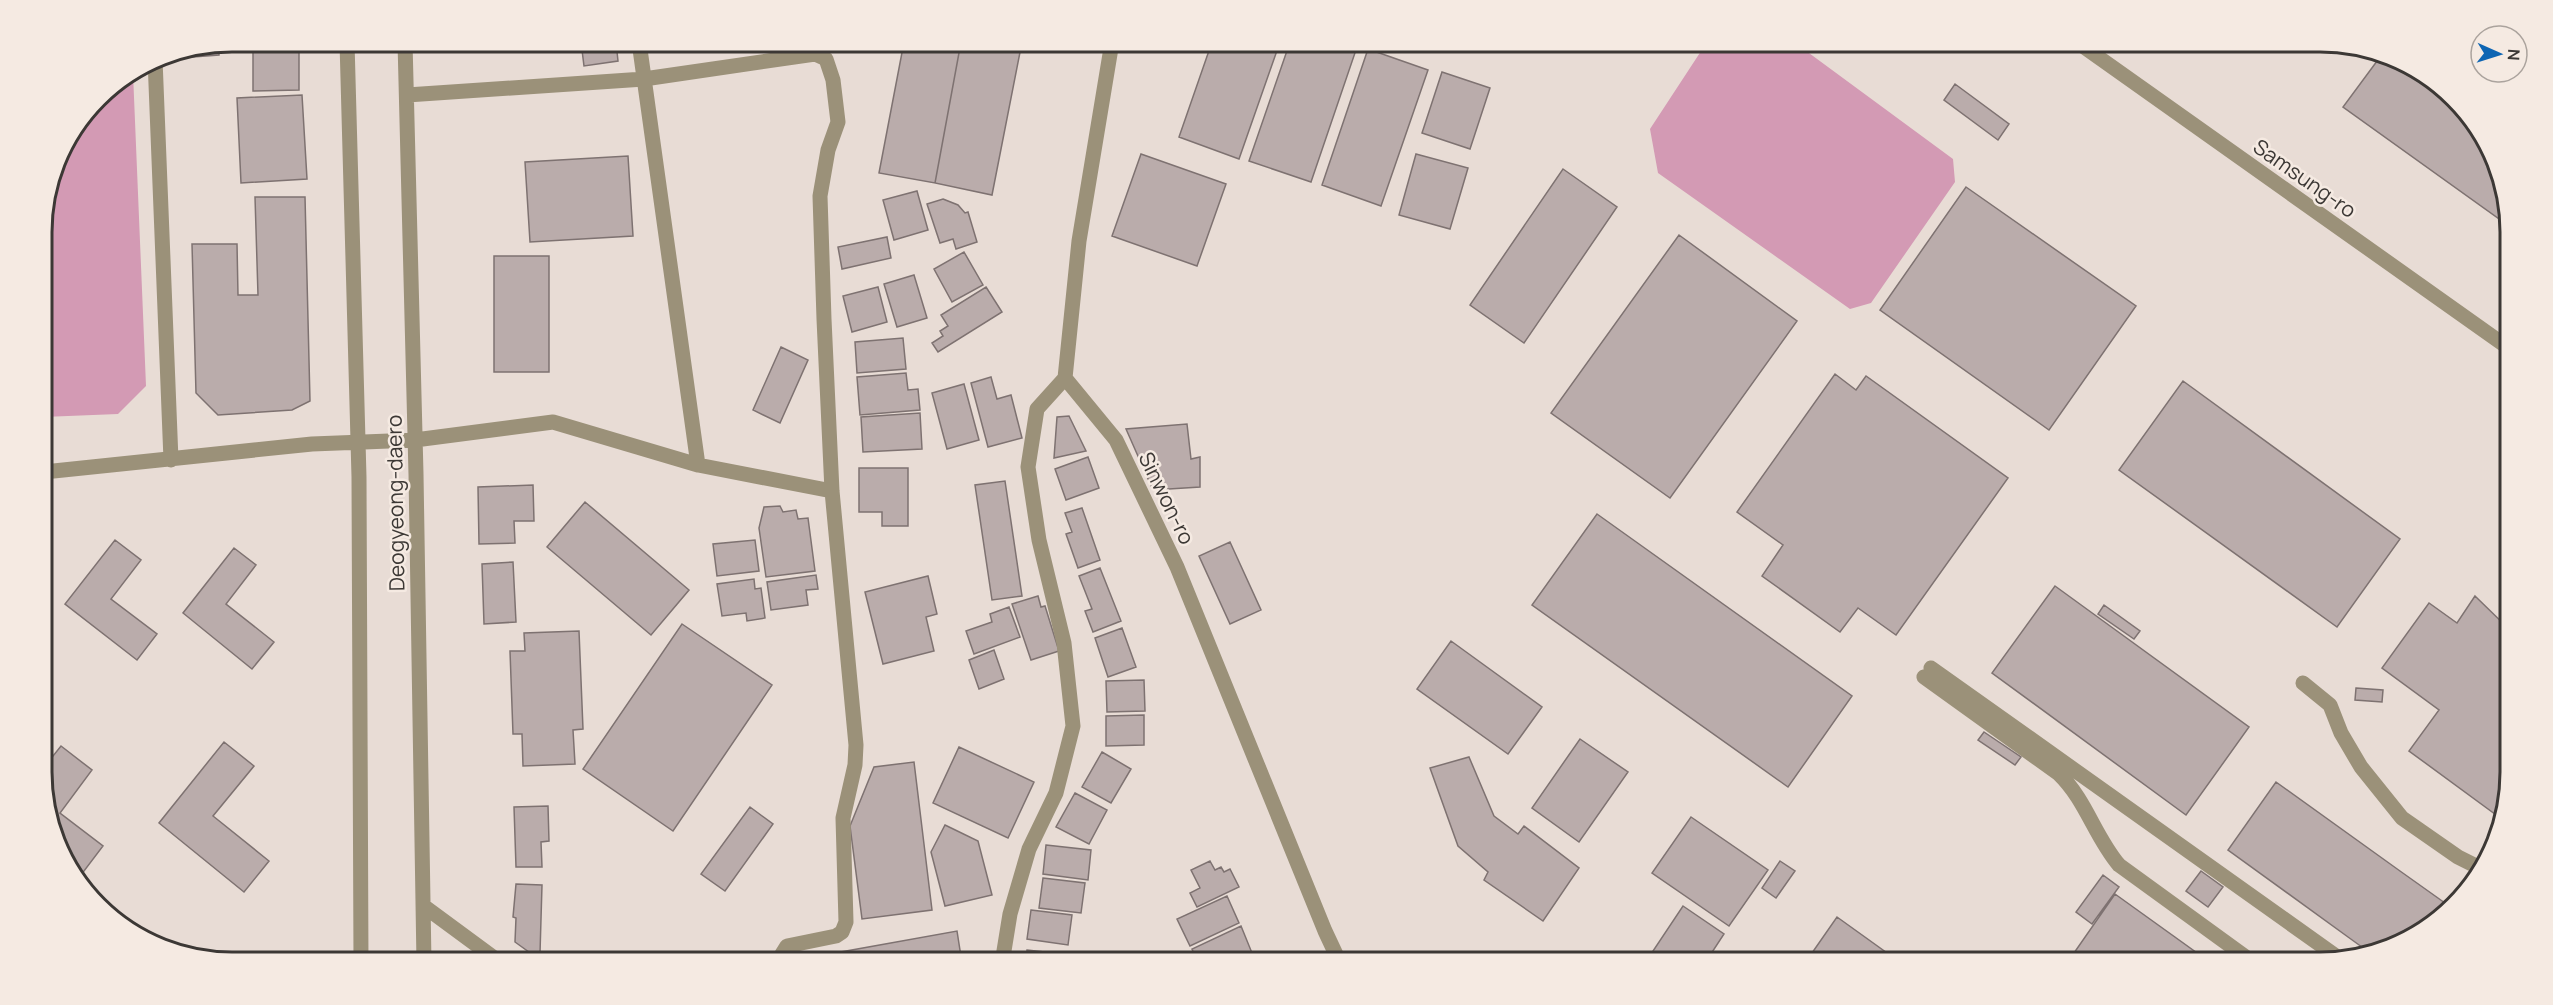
<svg xmlns="http://www.w3.org/2000/svg" width="2553" height="1005" viewBox="0 0 2553 1005" font-family="Manrope,sans-serif">
	<rect width="100%" height="100%" fill="#e8dcd5"/>
	<path fill="#d39ab4" d="M 1707,42 L 1794,42 L 1953,159 L 1955,182 L 1871,303 L 1850,309 L 1658,173 L 1650,129 Z
		M 133,73 L 146,386 L 118,414 L 43,417 L 42,220 L 62,148 L 107,90 Z"/>
	<path fill="#baacab" stroke="#7e7271" stroke-width="1.5" d="M 253,42 L 299,42 L 299,90 L 253,91 Z
		M 478,42 L 534,42 L 479,45 Z
		M 581,42 L 616,42 L 618,61 L 584,66 Z
		M 904,42 L 961,42 L 935,183 L 879,173 Z
		M 961,42 L 1022,42 L 992,195 L 935,183 Z
		M 1212,42 L 1280,42 L 1239,159 L 1179,137 Z
		M 1290,42 L 1353,42 L 1358,44 L 1311,182 L 1249,161 Z
		M 219,45 L 219,55 L 180,58 L 180,52 Z
		M 1368,49 L 1428,70 L 1381,206 L 1322,185 Z
		M 2383,53 L 2436,81 L 2471,116 L 2509,207 L 2509,226 L 2343,107 Z
		M 1442,72 L 1490,88 L 1470,149 L 1422,133 Z
		M 1955,84 L 2009,124 L 1998,140 L 1944,100 Z
		M 302,95 L 307,179 L 241,183 L 237,98 Z
		M 1141,154 L 1226,184 L 1197,266 L 1112,236 Z
		M 1416,154 L 1468,168 L 1450,229 L 1399,215 Z
		M 628,156 L 633,236 L 530,242 L 525,162 Z
		M 1563,169 L 1617,207 L 1524,343 L 1470,305 Z
		M 1966,187 L 2136,306 L 2049,430 L 1880,310 Z
		M 917,191 L 928,230 L 894,240 L 883,200 Z
		M 255,197 L 305,197 L 310,401 L 292,410 L 218,415 L 196,393 L 192,244 L 237,244 L 238,295 L 258,295 Z
		M 943,199 L 958,205 L 965,213 L 968,212 L 977,242 L 956,249 L 953,239 L 940,243 L 927,204 Z
		M 1679,235 L 1797,321 L 1670,498 L 1551,413 Z
		M 887,237 L 891,258 L 842,269 L 838,247 Z
		M 964,252 L 983,285 L 952,302 L 934,269 Z
		M 494,256 L 549,256 L 549,372 L 494,372 Z
		M 914,275 L 927,318 L 897,327 L 884,284 Z
		M 878,287 L 887,322 L 852,332 L 843,296 Z
		M 986,287 L 1002,312 L 938,352 L 932,343 L 943,336 L 940,331 L 948,326 L 941,315 Z
		M 903,338 L 906,369 L 857,373 L 855,342 Z
		M 781,347 L 808,360 L 780,423 L 753,410 Z
		M 906,373 L 908,390 L 918,389 L 920,410 L 860,415 L 857,377 Z
		M 1835,374 L 1856,390 L 1866,376 L 2008,478 L 1896,635 L 1858,608 L 1840,632 L 1762,576 L 1783,545 L 1737,512 Z
		M 991,377 L 997,399 L 1011,395 L 1022,438 L 988,447 L 971,383 Z
		M 2183,381 L 2400,539 L 2337,627 L 2119,470 Z
		M 964,384 L 979,440 L 947,449 L 932,393 Z
		M 920,413 L 922,449 L 863,452 L 861,417 Z
		M 1069,416 L 1086,451 L 1054,458 L 1057,417 Z
		M 1187,424 L 1191,459 L 1200,457 L 1200,487 L 1153,490 L 1126,429 Z
		M 1088,457 L 1099,488 L 1066,500 L 1055,469 Z
		M 859,468 L 908,468 L 908,526 L 882,526 L 882,512 L 859,512 Z
		M 1005,481 L 1022,596 L 992,600 L 975,485 Z
		M 533,485 L 534,521 L 514,521 L 515,543 L 479,544 L 478,487 Z
		M 585,502 L 689,590 L 651,635 L 547,547 Z
		M 780,506 L 783,512 L 796,510 L 798,519 L 808,518 L 815,571 L 766,577 L 759,528 L 764,507 Z
		M 1082,508 L 1100,560 L 1078,568 L 1066,534 L 1072,532 L 1065,513 Z
		M 1597,514 L 1852,696 L 1788,787 L 1532,605 Z
		M 115,540 L 141,560 L 111,599 L 157,634 L 137,660 L 65,604 Z
		M 755,540 L 759,571 L 717,576 L 713,544 Z
		M 1230,542 L 1261,610 L 1230,624 L 1199,556 Z
		M 234,548 L 256,565 L 226,604 L 274,642 L 252,669 L 183,613 Z
		M 513,562 L 516,622 L 484,624 L 482,564 Z
		M 1100,568 L 1121,621 L 1093,632 L 1085,611 L 1092,609 L 1079,576 Z
		M 816,575 L 818,589 L 806,590 L 808,605 L 771,610 L 767,582 Z
		M 928,576 L 937,614 L 926,617 L 934,651 L 883,664 L 865,592 Z
		M 754,579 L 755,589 L 761,588 L 765,618 L 747,621 L 746,613 L 722,616 L 717,584 Z
		M 2055,586 L 2249,727 L 2186,815 L 1992,673 Z
		M 1038,596 L 1041,607 L 1045,606 L 1059,651 L 1031,660 L 1012,604 Z
		M 2475,596 L 2511,631 L 2511,772 L 2503,820 L 2409,751 L 2439,710 L 2382,668 L 2429,603 L 2457,623 Z
		M 2104,605 L 2140,631 L 2134,639 L 2098,614 Z
		M 1009,607 L 1020,637 L 974,654 L 966,631 L 992,622 L 990,614 Z
		M 682,624 L 772,685 L 673,831 L 583,769 Z
		M 1122,628 L 1136,667 L 1108,677 L 1095,638 Z
		M 579,631 L 583,729 L 573,730 L 575,764 L 523,766 L 522,734 L 513,734 L 510,651 L 525,651 L 524,633 Z
		M 1451,641 L 1542,707 L 1508,754 L 1417,689 Z
		M 994,650 L 1004,679 L 979,689 L 969,660 Z
		M 1144,680 L 1145,711 L 1107,712 L 1106,681 Z
		M 2356,688 L 2383,690 L 2382,702 L 2355,700 Z
		M 1144,715 L 1144,745 L 1106,746 L 1106,716 Z
		M 1984,732 L 2021,757 L 2015,765 L 1978,740 Z
		M 1580,739 L 1628,772 L 1579,842 L 1532,808 Z
		M 224,742 L 254,766 L 213,816 L 269,861 L 244,892 L 159,823 Z
		M 61,746 L 92,770 L 60,813 L 103,846 L 81,875 L 76,871 L 46,809 L 45,766 Z
		M 959,747 L 1034,782 L 1008,838 L 933,803 Z
		M 1102,752 L 1131,769 L 1111,803 L 1082,787 Z
		M 1469,757 L 1494,816 L 1518,834 L 1524,826 L 1579,868 L 1543,921 L 1484,880 L 1488,872 L 1458,846 L 1430,768 Z
		M 914,762 L 932,910 L 862,919 L 850,826 L 874,767 Z
		M 2276,782 L 2400,871 L 2452,908 L 2436,924 L 2382,953 L 2373,955 L 2348,937 L 2228,850 Z
		M 1075,793 L 1107,810 L 1089,844 L 1056,827 Z
		M 548,806 L 549,841 L 541,842 L 542,867 L 516,867 L 514,807 Z
		M 750,807 L 773,824 L 725,891 L 701,874 Z
		M 1691,817 L 1768,870 L 1729,926 L 1652,873 Z
		M 945,825 L 978,841 L 992,895 L 945,906 L 931,852 Z
		M 1046,845 L 1091,850 L 1088,880 L 1043,874 Z
		M 1210,861 L 1215,870 L 1221,867 L 1224,872 L 1230,869 L 1239,887 L 1197,907 L 1190,893 L 1200,888 L 1191,870 Z
		M 1780,861 L 1795,871 L 1776,898 L 1762,888 Z
		M 2201,871 L 2223,887 L 2208,907 L 2186,891 Z
		M 2103,875 L 2119,887 L 2092,924 L 2076,912 Z
		M 1043,878 L 1085,883 L 1081,913 L 1039,908 Z
		M 516,884 L 542,885 L 540,953 L 529,952 L 515,942 L 516,918 L 513,917 Z
		M 2115,894 L 2211,963 L 2067,963 Z
		M 1227,896 L 1239,923 L 1190,946 L 1177,919 Z
		M 1683,906 L 1724,934 L 1705,963 L 1645,963 Z
		M 1031,910 L 1072,915 L 1068,945 L 1027,939 Z
		M 1837,917 L 1901,963 L 1805,963 Z
		M 1241,926 L 1252,953 L 1230,963 L 1198,963 L 1192,949 Z
		M 957,931 L 962,963 L 802,963 L 802,959 Z
		M 1027,950 L 1071,955 L 1070,963 L 1026,963 Z
		M 1150,956 L 1159,960 L 1160,963 L 1147,963 Z
		M 1254,956 L 1257,963 L 1237,963 Z"/>
	<g fill="none" stroke-linecap="round" stroke-linejoin="round">
		<path stroke="#9b9179" stroke-width="15" d="M 347,42 L 359,477 L 361,963
			M 405,42 L 416,474 L 424,963
			M 1112,42 L 1079,241 L 1065,378 L 1116,440 L 1177,567 L 1325,931 L 1340,963
			M 2077,42 L 2510,349
			M 155,59 L 171,460
			M 407,95 L 644,79 L 815,54 L 826,59 L 833,80 L 838,122 L 828,150 L 820,196 L 824,319 L 832,491 L 856,745 L 855,765 L 843,818 L 846,922 L 842,932 L 836,936 L 787,946 L 782,954 L 781,963
			M 698,465 L 832,491
			M 44,472 L 312,444 L 415,440 L 553,422 L 698,465 L 639,42
			M 1931,668 L 2343,961
			M 1924,677 L 2059,774 C 2086,800 2095,837 2119,865 L 2254,963
			M 2303,683 L 2330,705 L 2341,733 L 2361,767 L 2402,818 L 2458,857 L 2482,869
			M 425,907 L 501,963
			M 1002,963 L 1010,914 L 1029,849 L 1056,793 L 1073,726 L 1064,643 L 1039,540 L 1028,467 L 1037,409 L 1065,378"/>
	</g>
	<g text-anchor="middle" dominant-baseline="central" stroke-width="5" stroke-linejoin="round" paint-order="stroke">
		<g font-size="21" fill="#3c3835" stroke="#f5eae2">
			<text transform="translate(2305 178) rotate(35)">Samsung-ro</text>
			<text transform="translate(1167 498) rotate(64)">Sinwon-ro</text>
			<text transform="translate(395 503) rotate(-91)">Deogyeong-daero</text>
		</g>
	</g>
	<path d="M0 0H2553V1005H0ZM232 52H2320A180 180 0 0 1 2500 232V772A180 180 0 0 1 2320 952H232A180 180 0 0 1 52 772V232A180 180 0 0 1 232 52Z" fill="#f5eae2" fill-rule="evenodd"/>
	<path fill="none" stroke="#3c3835" stroke-width="3" d="M232 52H2320A180 180 0 0 1 2500 232V772A180 180 0 0 1 2320 952H232A180 180 0 0 1 52 772V232A180 180 0 0 1 232 52Z"/>
	<g transform="translate(2499 54) rotate(93)"><circle r="28" fill="#f5eae2" stroke="#aba39d" stroke-width="1.5"/>
	<path d="M0-4.5L10 22L0 15L-10 22Z" fill="#0e65b3"/>
	<text y="-9" font-size="16" font-weight="bold" text-anchor="middle" fill="#3c3835">N</text>
	</g>
</svg>
